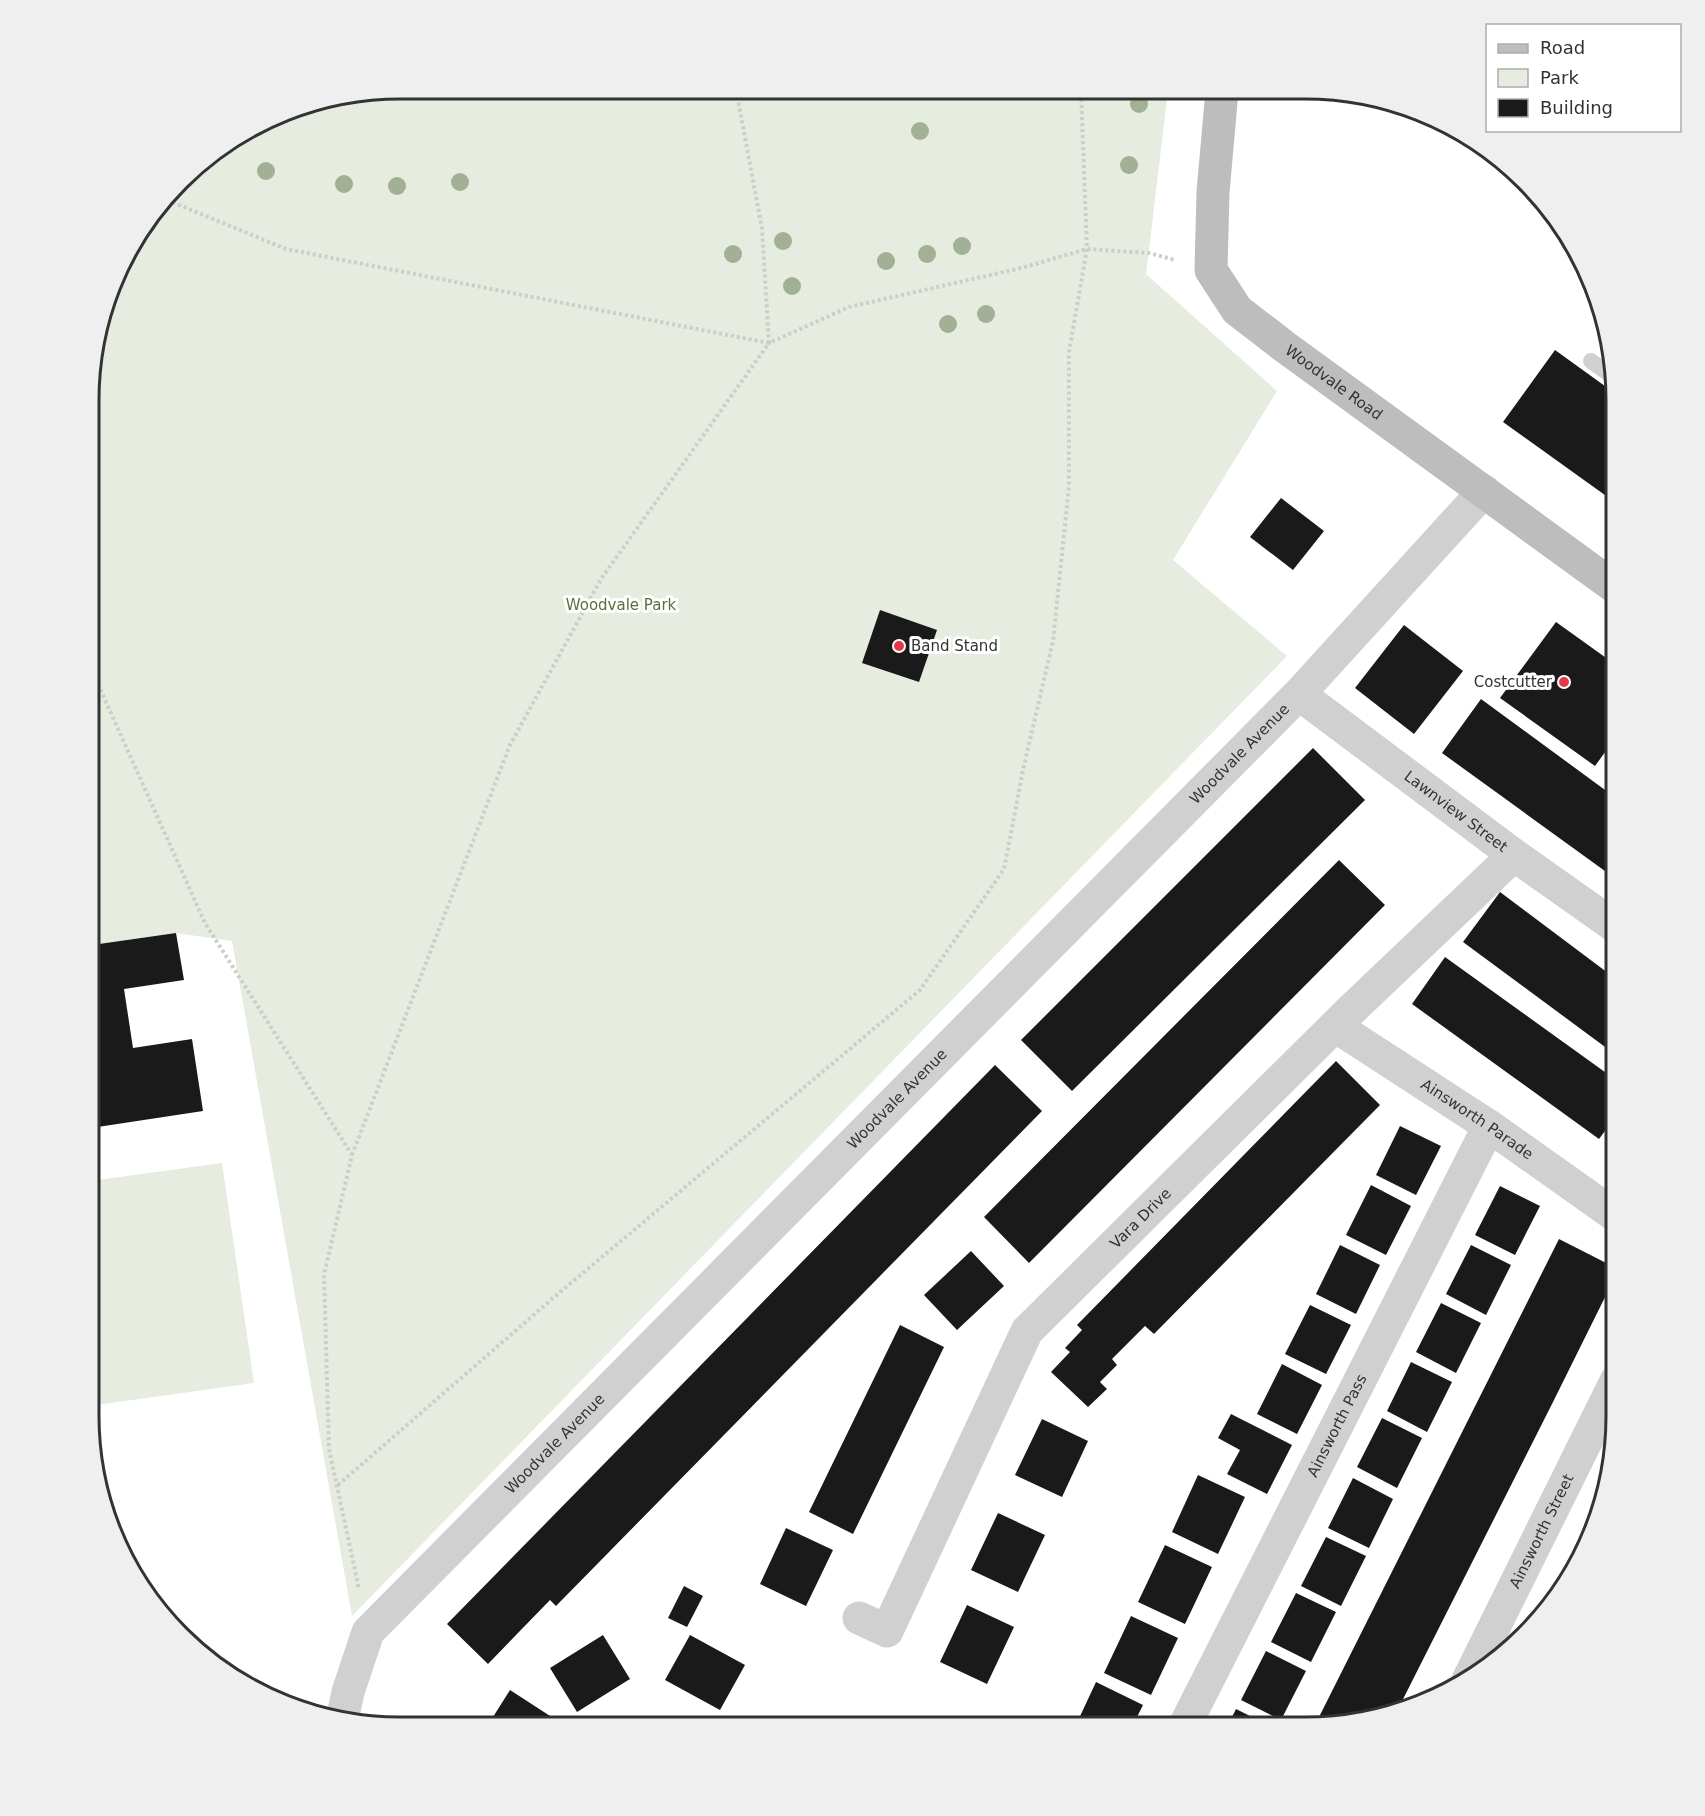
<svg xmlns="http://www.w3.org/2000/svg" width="1705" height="1816" viewBox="0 0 1705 1816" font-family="'DejaVu Sans',sans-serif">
	<rect width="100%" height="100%" fill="#fff"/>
	<path fill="#e6ecdf" d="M 400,89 L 1168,91 L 1146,274 L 1277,391 L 1173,560 L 1287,656 L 352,1616 L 232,941 L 176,933 L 92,945 L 94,340 L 130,245 L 195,166 L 300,105 Z
		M 222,1163 L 254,1383 L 89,1406 L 90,1181 Z"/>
	<path fill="#1a1a1a" d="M 1555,350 L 1616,394 L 1616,503 L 1503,422 Z
		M 1281,498 L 1324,531 L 1293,570 L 1250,537 Z
		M 880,610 L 937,630 L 919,682 L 862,663 Z
		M 1556,622 L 1616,665 L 1616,737 L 1595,766 L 1500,698 Z
		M 1404,625 L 1463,671 L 1414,734 L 1355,688 Z
		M 1481,699 L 1616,798 L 1616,879 L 1442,753 Z
		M 1313,748 L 1365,800 L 1072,1091 L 1021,1040 Z
		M 1339,860 L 1385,905 L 1029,1263 L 984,1217 Z
		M 1500,892 L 1616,979 L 1616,1055 L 1463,942 Z
		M 176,933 L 184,980 L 124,989 L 133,1048 L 192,1039 L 203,1111 L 91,1128 L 92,945 Z
		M 1445,957 L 1616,1080 L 1616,1116 L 1599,1139 L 1412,1004 Z
		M 1336,1061 L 1380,1105 L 1154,1334 L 1145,1326 L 1112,1359 L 1117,1365 L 1100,1382 L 1107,1389 L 1088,1407 L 1051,1372 L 1070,1352 L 1065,1348 L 1082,1330 L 1077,1325 Z
		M 995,1065 L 1042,1111 L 556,1606 L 550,1600 L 488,1664 L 447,1624 Z
		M 1400,1126 L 1441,1146 L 1416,1195 L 1376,1175 Z
		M 1371,1185 L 1411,1206 L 1386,1255 L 1346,1235 Z
		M 1500,1186 L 1540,1206 L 1515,1255 L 1475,1235 Z
		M 1559,1239 L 1616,1268 L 1616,1275 L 1552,1404 L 1396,1713 L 1325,1727 L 1314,1727 Z
		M 1340,1245 L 1380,1265 L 1356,1314 L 1316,1294 Z
		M 1471,1245 L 1511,1265 L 1486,1315 L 1446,1294 Z
		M 971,1251 L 1004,1286 L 957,1330 L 924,1295 Z
		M 1441,1303 L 1481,1323 L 1456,1373 L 1416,1352 Z
		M 1310,1305 L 1351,1325 L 1326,1374 L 1285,1354 Z
		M 900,1325 L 944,1347 L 853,1534 L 809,1512 Z
		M 1411,1362 L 1452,1382 L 1427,1432 L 1387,1411 Z
		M 1282,1364 L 1322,1385 L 1297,1434 L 1257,1414 Z
		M 1231,1414 L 1292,1445 L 1267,1494 L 1227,1474 L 1240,1450 L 1218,1438 Z
		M 1382,1418 L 1422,1438 L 1397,1488 L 1357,1467 Z
		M 1042,1419 L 1088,1441 L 1062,1497 L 1015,1475 Z
		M 1198,1475 L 1245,1497 L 1218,1554 L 1172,1532 Z
		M 1353,1478 L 1393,1499 L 1369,1548 L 1328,1528 Z
		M 1603,1499 L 1605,1499 L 1575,1571 L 1552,1604 L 1551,1603 Z
		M 998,1513 L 1045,1535 L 1018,1592 L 971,1570 Z
		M 786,1528 L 833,1550 L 806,1606 L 760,1584 Z
		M 1326,1537 L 1366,1556 L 1341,1606 L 1301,1586 Z
		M 1165,1545 L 1212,1567 L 1185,1624 L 1138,1602 Z
		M 684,1586 L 703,1596 L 687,1627 L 668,1618 Z
		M 1296,1593 L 1336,1612 L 1311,1662 L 1271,1642 Z
		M 967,1605 L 1014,1627 L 987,1684 L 940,1662 Z
		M 1131,1616 L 1178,1638 L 1151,1695 L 1104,1673 Z
		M 603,1635 L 630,1679 L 577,1712 L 550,1668 Z
		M 690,1635 L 745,1665 L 720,1710 L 665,1680 Z
		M 1266,1651 L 1306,1671 L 1281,1720 L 1241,1700 Z
		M 1096,1682 L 1143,1705 L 1132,1727 L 1075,1727 Z
		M 510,1690 L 567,1727 L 509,1727 L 493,1717 Z
		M 1236,1709 L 1272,1727 L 1227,1727 Z"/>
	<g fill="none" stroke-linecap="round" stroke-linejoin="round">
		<path stroke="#cdcdcd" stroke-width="4" stroke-dasharray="3 3" stroke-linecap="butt" d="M 167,200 L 286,249 L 769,343 L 849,307 L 1021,268 L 1087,249 L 1149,253 L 1175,260
			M 93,673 L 205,923 L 352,1155 L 324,1275 L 329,1449 L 359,1589
			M 352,1155 L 510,745 L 601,579 L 769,343 L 762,229 L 736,89
			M 338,1485 L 559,1293 L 920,990 L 1004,869 L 1023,770 L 1053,641 L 1069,486 L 1069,352 L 1087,249 L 1081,90"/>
		<path stroke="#d0d0d0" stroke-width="16" d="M 1591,361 L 1615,378"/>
		<g stroke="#d0d0d0" stroke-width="33">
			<path id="s1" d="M 1299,694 L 1514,855 L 1616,927"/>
			<path id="s2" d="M 1335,1026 L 1489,1126 L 1616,1216"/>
			<path id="s3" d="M 859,1618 L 887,1631 L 1027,1331 L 1349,1012 L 1514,855"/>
			<path id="s4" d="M 1468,1680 L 1616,1381"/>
			<path id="s5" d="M 342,1721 L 348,1692 L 368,1632 L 1299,694 L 1484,491"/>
			<path id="s6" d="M 1184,1727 L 1489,1126"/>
		</g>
		<path stroke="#bdbdbd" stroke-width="33" id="s7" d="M 1222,91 L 1213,192 L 1211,270 L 1237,310 L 1285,347 L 1616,588"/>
	</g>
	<g fill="#a2b095">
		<circle cx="1139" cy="104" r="9"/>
		<circle cx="920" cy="131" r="9"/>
		<circle cx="1129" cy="165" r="9"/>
		<circle cx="266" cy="171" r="9"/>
		<circle cx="460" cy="182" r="9"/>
		<circle cx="344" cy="184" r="9"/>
		<circle cx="397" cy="186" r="9"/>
		<circle cx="783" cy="241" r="9"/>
		<circle cx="962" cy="246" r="9"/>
		<circle cx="733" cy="254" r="9"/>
		<circle cx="927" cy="254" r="9"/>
		<circle cx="886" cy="261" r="9"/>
		<circle cx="792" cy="286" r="9"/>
		<circle cx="986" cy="314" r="9"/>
		<circle cx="948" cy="324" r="9"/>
	</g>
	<g fill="#e63946" stroke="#fff" stroke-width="2">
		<circle cx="899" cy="646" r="6"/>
		<circle cx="1564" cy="682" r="6"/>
	</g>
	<g text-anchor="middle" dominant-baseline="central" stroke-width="6" stroke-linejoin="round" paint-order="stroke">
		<g font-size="15" fill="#333" stroke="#fff">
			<text stroke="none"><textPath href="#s7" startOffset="348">Woodvale Road</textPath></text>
			<text stroke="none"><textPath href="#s5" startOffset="1330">Woodvale Avenue</textPath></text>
			<text stroke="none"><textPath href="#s1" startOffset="196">Lawnview Street</textPath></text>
			<text stroke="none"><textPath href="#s5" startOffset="844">Woodvale Avenue</textPath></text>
			<text stroke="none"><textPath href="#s2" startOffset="170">Ainsworth Parade</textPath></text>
			<text stroke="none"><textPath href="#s3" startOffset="522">Vara Drive</textPath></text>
			<text stroke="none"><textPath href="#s6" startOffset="338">Ainsworth Pass</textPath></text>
			<text stroke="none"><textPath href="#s5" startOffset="358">Woodvale Avenue</textPath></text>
			<text stroke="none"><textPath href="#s4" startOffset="166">Ainsworth Street</textPath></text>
		</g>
		<g font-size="15" fill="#56703f" stroke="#fff">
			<text x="621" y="605">Woodvale Park</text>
		</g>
		<g font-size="15" fill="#333" stroke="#fff" text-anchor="start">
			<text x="911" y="646">Band Stand</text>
			<text x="1552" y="682" text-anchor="end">Costcutter</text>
		</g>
	</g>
	<path d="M0 0H1705V1816H0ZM400 99H1305A301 301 0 0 1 1606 400V1416A301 301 0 0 1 1305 1717H400A301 301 0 0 1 99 1416V400A301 301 0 0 1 400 99Z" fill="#efefef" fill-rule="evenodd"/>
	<path fill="none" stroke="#333" stroke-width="3" d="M400 99H1305A301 301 0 0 1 1606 400V1416A301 301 0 0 1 1305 1717H400A301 301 0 0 1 99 1416V400A301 301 0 0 1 400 99Z"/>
	<rect x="1486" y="24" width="195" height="108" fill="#ffffff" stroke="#adadad" stroke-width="1.5"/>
	<rect x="1498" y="44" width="30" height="9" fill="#bdbdbd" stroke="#adadad" stroke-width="1.5"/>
	<text x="1540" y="54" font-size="18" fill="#333333">Road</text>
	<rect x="1498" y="69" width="30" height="18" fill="#e6ecdf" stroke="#adadad" stroke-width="1.5"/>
	<text x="1540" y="84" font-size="18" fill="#333333">Park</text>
	<rect x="1498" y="99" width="30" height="18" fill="#1a1a1a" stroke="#adadad" stroke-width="1.5"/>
	<text x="1540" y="114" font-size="18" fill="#333333">Building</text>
</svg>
